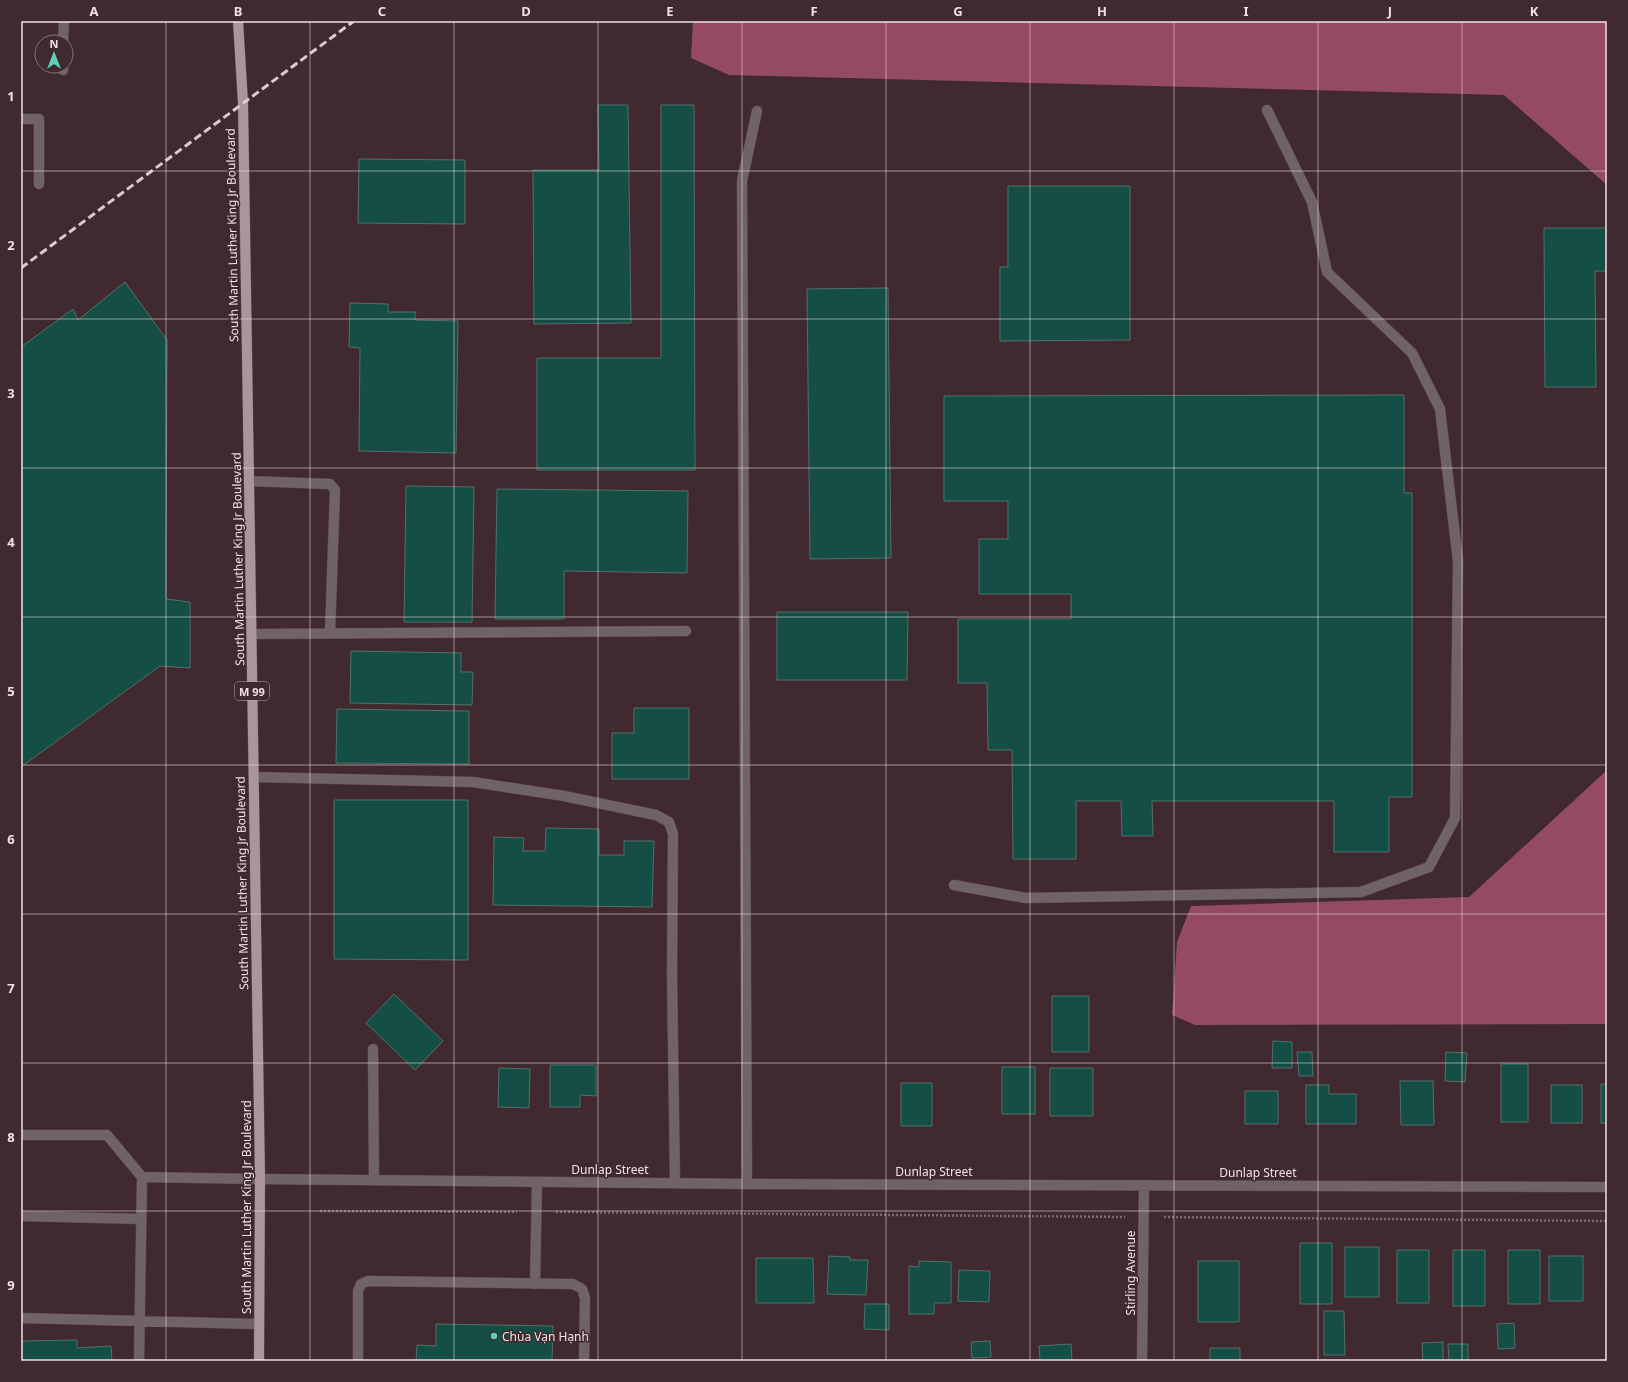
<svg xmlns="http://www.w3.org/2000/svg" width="1628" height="1382" viewBox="0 0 1628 1382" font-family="'Noto Sans',sans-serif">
	<rect width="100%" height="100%" fill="#402a30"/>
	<path fill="#934a62" d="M 693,21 L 1607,21 L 1607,185 L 1504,95 L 729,75 L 691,58 Z
		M 1607,770 L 1607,1024 L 1195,1025 L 1172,1015 L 1177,942 L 1191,906 L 1469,897 Z"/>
	<path fill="#144e44" stroke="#536f69" d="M 598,105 L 628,105 L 631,323 L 534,324 L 533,170 L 599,170 Z
		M 661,105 L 694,105 L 695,470 L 537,470 L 537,358 L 661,358 Z
		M 359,159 L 465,160 L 465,224 L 358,223 Z
		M 1008,186 L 1130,186 L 1130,340 L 1000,341 L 1000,267 L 1008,267 Z
		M 1544,228 L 1607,228 L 1607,271 L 1595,271 L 1596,387 L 1545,387 Z
		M 125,282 L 167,340 L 166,599 L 190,602 L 190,668 L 160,666 L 21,767 L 21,347 L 73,309 L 78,320 Z
		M 888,288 L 891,558 L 810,559 L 807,289 Z
		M 350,303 L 388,304 L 388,312 L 415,312 L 415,320 L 458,321 L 456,453 L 359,451 L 360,348 L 349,347 Z
		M 1404,395 L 1404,493 L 1412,493 L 1412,797 L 1389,797 L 1389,852 L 1334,852 L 1334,801 L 1152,801 L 1153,836 L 1122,836 L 1121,801 L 1076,801 L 1076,859 L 1013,859 L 1012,750 L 988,750 L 987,683 L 958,683 L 958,619 L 1071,619 L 1071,594 L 979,594 L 979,539 L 1008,539 L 1008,501 L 944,501 L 944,396 Z
		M 406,486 L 474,487 L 472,622 L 404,622 Z
		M 497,489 L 688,491 L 687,573 L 564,571 L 564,619 L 495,619 Z
		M 777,612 L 908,612 L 907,680 L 777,680 Z
		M 351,651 L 461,653 L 461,672 L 473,672 L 472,705 L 350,703 Z
		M 634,708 L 689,708 L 689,779 L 612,779 L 612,733 L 634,733 Z
		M 337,709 L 469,711 L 469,764 L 336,763 Z
		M 334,800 L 468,800 L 468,960 L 334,959 Z
		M 546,828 L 599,829 L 599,855 L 624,855 L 624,841 L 654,841 L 652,907 L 493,905 L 494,837 L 524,838 L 523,851 L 545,851 Z
		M 394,994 L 443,1041 L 415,1070 L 366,1023 Z
		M 1052,996 L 1089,996 L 1089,1052 L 1052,1052 Z
		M 1273,1041 L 1292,1042 L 1292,1068 L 1272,1068 Z
		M 1297,1052 L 1312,1052 L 1313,1076 L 1299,1076 Z
		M 1446,1052 L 1467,1053 L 1465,1082 L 1445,1081 Z
		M 1501,1064 L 1528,1064 L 1528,1122 L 1501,1122 Z
		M 550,1065 L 596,1065 L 596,1096 L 580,1095 L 580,1107 L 550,1107 Z
		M 1002,1067 L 1035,1067 L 1035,1114 L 1002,1114 Z
		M 499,1068 L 530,1069 L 529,1108 L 498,1107 Z
		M 1050,1068 L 1093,1068 L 1093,1116 L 1050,1116 Z
		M 1400,1081 L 1433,1081 L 1434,1125 L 1401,1125 Z
		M 901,1083 L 932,1083 L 932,1126 L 901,1126 Z
		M 1601,1084 L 1607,1084 L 1607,1123 L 1601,1123 Z
		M 1306,1085 L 1329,1085 L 1329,1094 L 1356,1094 L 1356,1124 L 1306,1124 Z
		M 1551,1085 L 1582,1085 L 1582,1123 L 1551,1123 Z
		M 1245,1091 L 1278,1091 L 1278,1124 L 1245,1124 Z
		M 1300,1243 L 1332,1243 L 1332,1304 L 1300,1304 Z
		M 1345,1247 L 1379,1247 L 1379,1297 L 1345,1297 Z
		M 1397,1250 L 1429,1250 L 1429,1303 L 1397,1303 Z
		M 1453,1250 L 1485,1250 L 1485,1306 L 1453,1306 Z
		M 1508,1250 L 1540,1250 L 1540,1304 L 1508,1304 Z
		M 1606,1251 L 1607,1251 L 1607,1286 L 1606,1286 Z
		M 829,1256 L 850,1257 L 850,1260 L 868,1260 L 866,1295 L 827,1294 Z
		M 1549,1256 L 1583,1256 L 1583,1301 L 1549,1301 Z
		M 756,1258 L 813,1258 L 814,1303 L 756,1303 Z
		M 919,1261 L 951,1262 L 951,1303 L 934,1303 L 934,1314 L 909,1314 L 909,1266 L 919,1267 Z
		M 1198,1261 L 1239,1261 L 1239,1322 L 1198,1322 Z
		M 959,1270 L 990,1271 L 989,1302 L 958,1301 Z
		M 865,1304 L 889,1304 L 889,1330 L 864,1329 Z
		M 1324,1311 L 1344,1311 L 1345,1355 L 1324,1355 Z
		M 1514,1323 L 1515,1348 L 1498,1349 L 1497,1324 Z
		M 436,1324 L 553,1326 L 552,1361 L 416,1361 L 417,1345 L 436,1346 Z
		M 77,1340 L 77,1348 L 111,1346 L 112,1361 L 21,1361 L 21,1341 Z
		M 990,1341 L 991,1357 L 972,1358 L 971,1342 Z
		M 1443,1342 L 1443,1361 L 1423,1361 L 1422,1343 Z
		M 1071,1344 L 1072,1361 L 1040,1361 L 1039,1346 Z
		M 1448,1344 L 1468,1344 L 1468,1361 L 1449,1361 Z
		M 1210,1348 L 1240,1348 L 1240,1361 L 1210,1361 Z"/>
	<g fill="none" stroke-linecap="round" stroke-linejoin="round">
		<g stroke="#5c474d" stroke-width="11">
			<path id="lane" d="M 63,42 L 64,21
				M 63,70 L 63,66
				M 21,119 L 39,119 L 39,184
				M 249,481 L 330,484 L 335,490 L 330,633
				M 252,634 L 686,631
				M 254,777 L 473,782 L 564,796 L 656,815 L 669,822 L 673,834 L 672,974 L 675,1183
				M 954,885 L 1026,898 L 1361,892 L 1429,867 L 1455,818 L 1458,561 L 1440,409 L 1412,353 L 1327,272 L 1312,202 L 1267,110
				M 373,1049 L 374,1180
				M 21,1135 L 107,1135 L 142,1177
				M 747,1184 L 742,181 L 757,111
				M 21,1216 L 141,1219
				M 535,1284 L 537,1182
				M 21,1318 L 259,1324
				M 139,1361 L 142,1177 L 260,1179
				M 358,1361 L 358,1291 L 361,1284 L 368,1281 L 573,1284 L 582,1289 L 585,1298 L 584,1361"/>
		</g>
		<g stroke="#5c474d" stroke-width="11">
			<path id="street" d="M 260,1179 L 747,1184 L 1607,1187
				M 1142,1361 L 1144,1185"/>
		</g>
		<g stroke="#5c474d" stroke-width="11">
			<path id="primary" d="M 238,21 L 243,103 L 249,481 L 260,1179 L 259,1361"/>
		</g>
		<path stroke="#7c686d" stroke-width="2.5" stroke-dasharray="2 2" stroke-linecap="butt" d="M 320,1211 L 517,1212
			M 556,1212 L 1125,1217
			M 1164,1217 L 1607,1221"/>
		<use href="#lane" stroke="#6f6366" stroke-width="10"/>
		<use href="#street" stroke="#6f6366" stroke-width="10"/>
		<use href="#primary" stroke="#ab949a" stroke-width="10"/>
		<path stroke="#dacacf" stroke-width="3" stroke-dasharray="8 4" stroke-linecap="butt" d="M 21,268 L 354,21"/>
	</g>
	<path fill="none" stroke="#efe0e4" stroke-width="1" stroke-opacity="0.55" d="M 166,21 L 166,1361M 310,21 L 310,1361M 454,21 L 454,1361M 598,21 L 598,1361M 742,21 L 742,1361M 886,21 L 886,1361M 1030,21 L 1030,1361M 1174,21 L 1174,1361M 1318,21 L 1318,1361M 1462,21 L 1462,1361M 21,171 L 1607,171M 21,319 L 1607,319M 21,468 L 1607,468M 21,617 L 1607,617M 21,765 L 1607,765M 21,914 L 1607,914M 21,1063 L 1607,1063M 21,1211 L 1607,1211"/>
	<circle fill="#5dceb9" stroke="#402a30" stroke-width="1.5" cx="494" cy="1336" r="4"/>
	<g text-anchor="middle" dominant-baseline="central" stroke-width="3" stroke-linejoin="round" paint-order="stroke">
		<rect fill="#402a30" stroke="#baa9ae" stroke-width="1" x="235" y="682" width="34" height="18" rx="3"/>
		<g font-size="11" font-weight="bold" fill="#efe0e4">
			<text x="252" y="691">M 99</text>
		</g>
		<g font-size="12" fill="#efe0e4" stroke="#402a30">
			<text transform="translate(232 235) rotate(-91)">South Martin Luther King Jr Boulevard</text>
			<text transform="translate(238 559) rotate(-91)">South Martin Luther King Jr Boulevard</text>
			<text transform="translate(242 883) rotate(-91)">South Martin Luther King Jr Boulevard</text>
			<text x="610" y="1169">Dunlap Street</text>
			<text x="934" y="1171">Dunlap Street</text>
			<text x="1258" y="1172">Dunlap Street</text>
			<text transform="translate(246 1207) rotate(-90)">South Martin Luther King Jr Boulevard</text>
			<text transform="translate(1130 1273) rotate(-90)">Stirling Avenue</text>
		</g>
		<g font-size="12" fill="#efe0e4" stroke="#402a30" text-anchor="start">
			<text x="502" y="1336">Chùa Vạn Hạnh</text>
		</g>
	</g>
	<rect width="1628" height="1382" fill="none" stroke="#402a30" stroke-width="44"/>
	<g transform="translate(54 54)"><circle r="19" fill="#402a30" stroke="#867378"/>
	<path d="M0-3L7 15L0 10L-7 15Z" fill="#5dceb9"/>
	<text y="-6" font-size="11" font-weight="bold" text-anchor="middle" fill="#efe0e4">N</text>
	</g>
	<rect x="22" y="22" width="1584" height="1338" fill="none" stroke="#efe0e4" stroke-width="1.5"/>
	<g font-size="13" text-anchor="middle" font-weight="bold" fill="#efe0e4">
		<text x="94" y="16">A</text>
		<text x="238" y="16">B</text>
		<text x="382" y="16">C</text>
		<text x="526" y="16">D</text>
		<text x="670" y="16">E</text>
		<text x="814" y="16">F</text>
		<text x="958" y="16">G</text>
		<text x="1102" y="16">H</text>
		<text x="1246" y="16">I</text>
		<text x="1390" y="16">J</text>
		<text x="1534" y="16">K</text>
		<text x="11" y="101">1</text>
		<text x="11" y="250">2</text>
		<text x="11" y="398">3</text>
		<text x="11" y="547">4</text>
		<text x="11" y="696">5</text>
		<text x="11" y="844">6</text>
		<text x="11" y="993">7</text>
		<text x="11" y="1142">8</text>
		<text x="11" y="1290">9</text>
	</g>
</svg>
